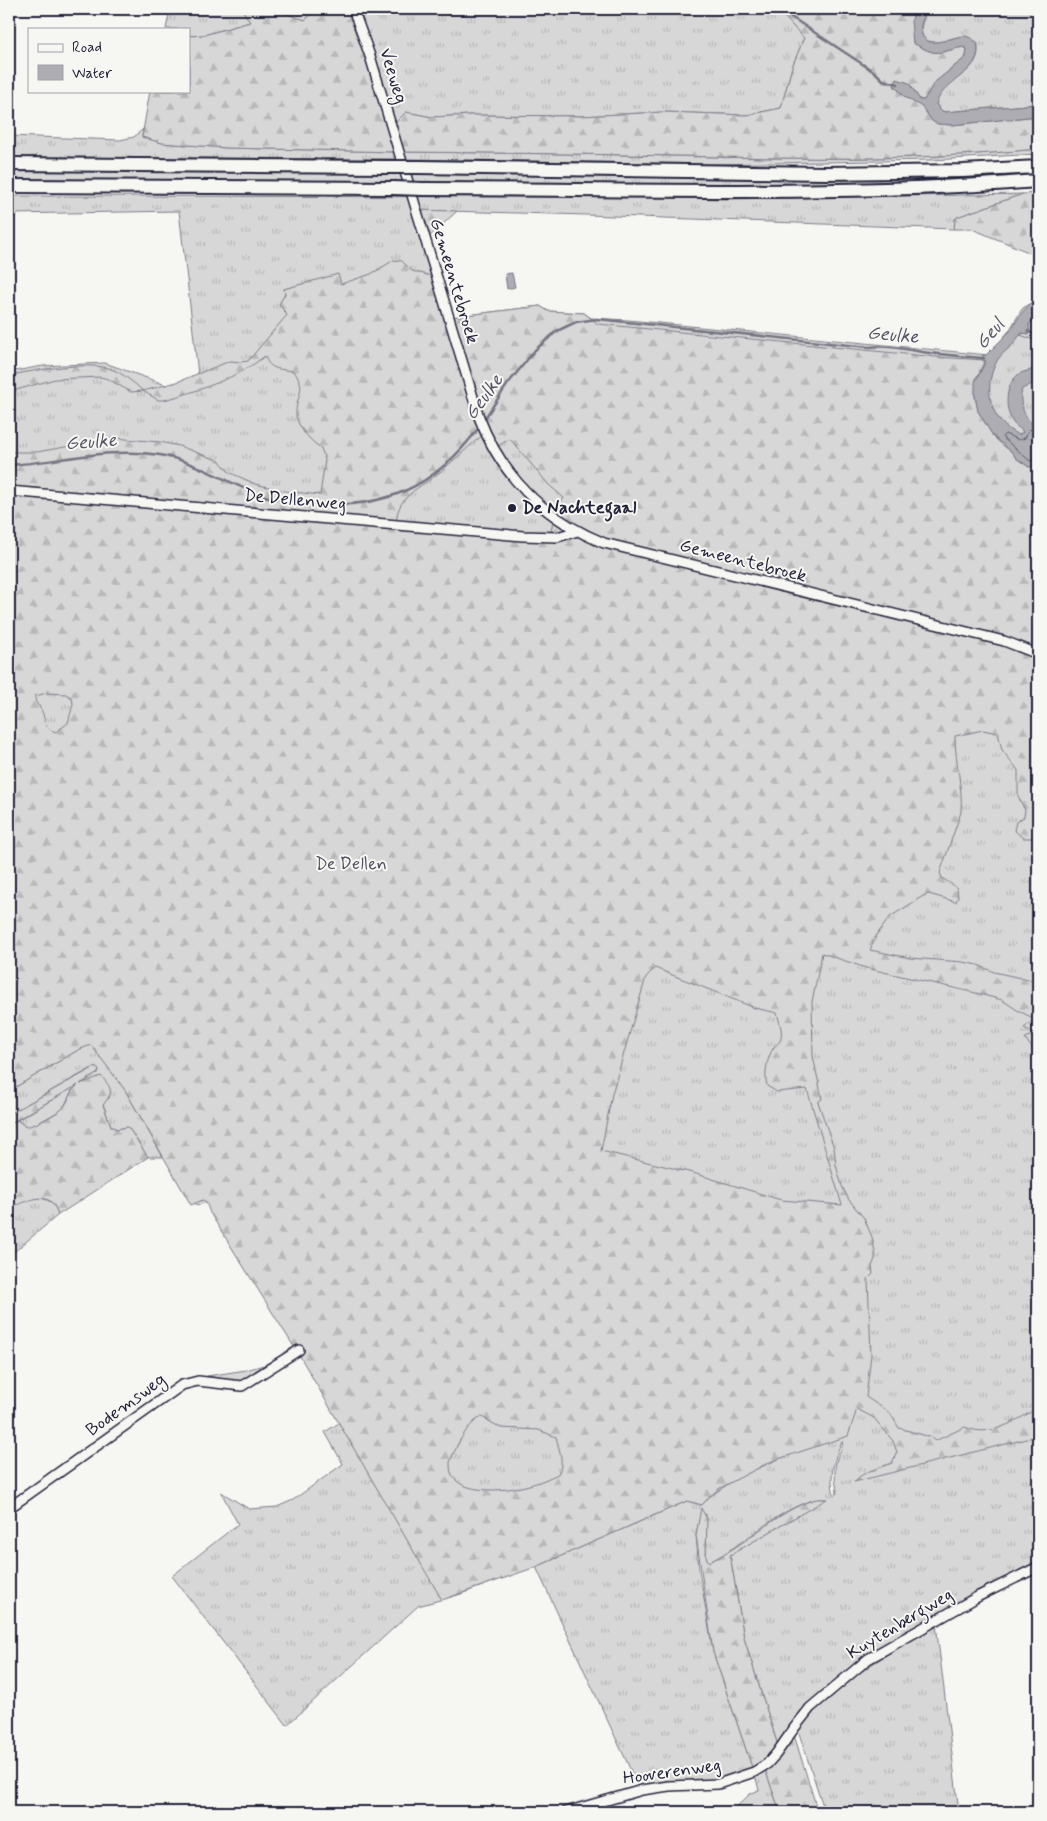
<svg xmlns="http://www.w3.org/2000/svg" width="1047" height="1821" viewBox="0 0 1047 1821" font-family="Mynerve,sans-serif">
	<defs>
		<pattern id="grass-tufts" width="24" height="20" patternUnits="userSpaceOnUse" patternTransform="scale(1.25)"><rect width="24" height="20" fill="#d7d7d7"/><path d="M3 7l-1-3M5 7V3M7 7l1-3M15 17l-1-3M17 17v-4M19 17l1-3" fill="none" stroke="#b8b8b9"/></pattern>
		<pattern id="forest-firs" width="22" height="20" patternUnits="userSpaceOnUse" patternTransform="scale(1.25)"><rect width="22" height="20" fill="#d7d7d7"/><path d="M5 1l3.5 6h-7zM16 11l3.5 6h-7z" fill="#b8b8b9"/></pattern>
	</defs>
	<rect width="100%" height="100%" fill="#f6f6f2"/>
	<filter id="ink" filterUnits="userSpaceOnUse"><feTurbulence type="fractalNoise" baseFrequency=".02" numOctaves="2"/><feDisplacementMap in="SourceGraphic" scale="10" xChannelSelector="R" yChannelSelector="G"/><feConvolveMatrix kernelMatrix="1 2 1 2 8 2 1 2 1" color-interpolation-filters="sRGB"/></filter>
	<g filter="url(#ink)">
		<path fill="url(#grass-tufts)" stroke="#7c7c89" fill-rule="evenodd" d="M 170,9 L 242,9 L 250,22 L 204,35 L 189,36 L 189,29 L 166,29 Z
			M 283,9 L 318,9 L 305,20 L 280,12 Z
			M 355,9 L 777,9 L 804,38 L 792,67 L 781,108 L 747,115 L 664,112 L 580,116 L 471,115 L 432,117 L 406,112 L 395,123 Z
			M 928,9 L 1038,9 L 1038,104 L 945,112 L 940,110 L 936,104 C 938,98 940,92 946,87 C 961,74 983,66 977,42 C 971,40 963,36 958,37 C 951,38 945,41 939,42 C 915,44 920,23 928,9 Z
			M 143,129 L 142,137 L 162,143 L 227,148 L 395,152 L 396,159 L 9,157 L 9,136 L 120,140 L 134,137 Z
			M 1038,149 L 1038,154 L 933,160 L 714,164 L 405,159 L 403,152 C 494,153 585,154 676,156 C 796,159 918,161 1038,149 Z
			M 9,169 L 1038,172 L 1038,176 L 989,180 L 798,187 L 9,182 Z
			M 1023,194 L 957,217 L 955,220 L 954,229 L 587,215 L 412,210 L 428,238 L 443,318 L 540,306 L 548,311 L 584,313 L 591,318 L 628,320 L 988,355 L 1009,331 L 1022,309 L 1027,305 L 1038,302 L 1038,318 L 1022,335 L 1038,341 L 1038,1563 L 995,1582 L 966,1597 L 906,1635 L 832,1687 L 778,1746 L 744,1638 L 730,1555 L 825,1499 C 791,1497 742,1547 709,1562 L 706,1557 L 706,1514 L 699,1520 L 696,1535 L 699,1569 L 713,1652 L 753,1770 L 729,1779 L 639,1788 L 536,1567 L 687,1501 L 702,1505 L 709,1497 L 737,1478 L 785,1456 L 773,1459 L 691,1499 L 512,1575 L 458,1595 L 418,1606 L 287,1725 L 172,1576 L 238,1524 L 221,1492 L 249,1509 L 277,1507 L 293,1500 L 343,1464 L 325,1432 L 339,1423 L 351,1443 L 211,1200 L 197,1206 L 128,1092 L 9,908 L 9,372 L 43,366 L 105,363 L 169,386 L 204,373 L 204,372 L 198,374 L 179,211 L 9,214 L 9,196 L 647,197 L 724,199 ZM 338,275 L 283,299 L 285,294 L 284,289 ZM 842,1441 C 844,1447 839,1452 837,1459 C 833,1470 836,1482 837,1493 L 834,1495 C 829,1475 834,1459 842,1441 Z
			M 91,1044 L 125,1090 L 163,1157 L 148,1157 L 128,1127 L 117,1129 L 111,1126 L 103,1104 L 110,1097 L 72,1090 L 63,1109 L 54,1114 L 33,1126 L 28,1127 L 17,1120 L 9,1125 L 98,1073 L 92,1068 L 9,1114 L 9,1091 L 78,1050 Z
			M 36,1198 C 48,1198 55,1203 58,1215 L 9,1256 L 9,1208 L 27,1200 Z
			M 936,1624 L 959,1812 L 825,1812 L 798,1730 C 834,1683 887,1655 936,1624 Z
			M 765,1769 L 780,1812 L 731,1812 L 750,1794 L 759,1790 L 755,1775 Z"/>
		<path fill="url(#forest-firs)" stroke="#7c7c89" fill-rule="evenodd" d="M 242,9 L 283,9 L 281,12 L 305,20 L 318,9 L 349,9 L 357,25 L 395,152 L 227,148 L 162,143 L 142,137 L 150,91 L 189,91 L 189,36 L 204,35 L 250,22 Z
			M 777,9 L 917,9 L 913,14 L 913,43 C 938,57 936,53 963,47 L 967,49 L 966,57 L 934,83 L 924,100 L 920,100 L 909,83 L 897,80 L 894,86 L 905,97 L 922,106 L 927,114 L 938,124 L 952,125 L 1038,116 L 1038,149 C 919,161 799,159 679,156 C 587,154 495,153 403,152 L 395,123 L 406,112 L 432,117 L 471,115 L 580,116 L 664,112 L 747,115 L 781,108 L 792,67 L 804,38 Z
			M 1038,193 L 1038,256 L 972,229 L 954,229 L 955,220 L 957,217 L 1023,194 Z
			M 411,210 L 457,211 L 428,238 Z
			M 394,260 L 402,261 L 412,271 L 439,278 L 451,317 L 540,306 L 548,311 L 584,313 L 598,324 L 936,357 L 985,360 L 979,374 L 976,377 L 975,396 L 978,411 L 993,436 L 1004,446 L 1012,452 L 1016,458 L 1029,467 L 1035,466 L 1038,462 L 1038,838 L 1023,838 L 1014,830 L 1016,822 L 1024,817 L 1025,810 L 1018,796 L 1018,770 L 1002,750 L 998,733 L 983,730 L 955,736 C 955,762 963,787 961,812 L 940,873 L 942,878 L 957,888 L 958,897 L 956,902 L 929,894 L 923,896 L 890,917 L 876,936 L 870,950 L 910,958 L 963,962 L 978,965 L 994,972 L 1038,982 L 1038,1057 L 1025,1038 L 1036,1034 L 1024,1028 L 1035,1019 L 1017,1010 L 1002,1000 L 976,993 L 866,968 L 822,953 L 812,1002 L 813,1056 L 822,1099 L 818,1102 L 834,1148 L 836,1165 L 842,1186 L 849,1200 L 864,1218 L 872,1237 L 875,1252 L 875,1259 L 872,1266 L 873,1274 L 868,1279 L 871,1355 L 866,1397 L 890,1413 L 899,1428 L 930,1437 L 935,1441 L 965,1427 C 991,1439 1016,1420 1038,1408 L 1038,1436 L 854,1482 C 863,1471 879,1468 892,1463 L 897,1452 L 893,1441 L 874,1418 L 857,1409 L 848,1436 L 772,1461 L 720,1488 L 709,1497 L 702,1505 L 687,1501 L 536,1567 L 442,1600 L 301,1358 L 210,1213 L 206,1202 L 203,1200 L 191,1205 L 125,1090 L 91,1045 L 78,1050 L 9,1091 L 9,442 L 9,452 L 37,452 L 115,438 L 160,442 L 179,446 L 220,461 L 229,472 L 255,484 L 285,491 L 320,495 L 325,460 L 321,448 C 311,442 297,426 296,415 C 295,396 309,388 293,371 C 280,369 269,370 265,356 C 237,378 199,391 164,400 L 158,400 L 143,391 L 131,392 L 108,379 L 101,377 L 55,379 L 9,392 L 9,376 C 32,370 79,363 103,367 C 118,369 132,381 143,391 L 177,382 L 230,361 L 241,362 L 248,361 L 287,315 L 279,304 L 285,294 L 284,289 L 338,274 L 341,284 L 371,274 ZM 488,431 L 496,447 L 510,439 L 549,485 L 564,498 L 554,512 L 551,533 L 397,526 C 393,497 422,487 440,472 C 457,458 471,444 488,431 ZM 47,693 L 66,694 L 72,698 L 73,704 L 68,723 L 56,732 C 41,727 47,718 40,708 C 37,704 35,702 35,696 ZM 655,968 L 755,1008 L 777,1013 C 779,1021 784,1033 780,1041 C 778,1044 776,1045 774,1047 C 767,1058 764,1073 767,1086 L 777,1092 L 807,1089 L 842,1205 L 781,1200 L 693,1173 L 601,1151 L 612,1094 L 646,977 ZM 482,1417 L 501,1428 L 539,1430 L 556,1437 C 559,1450 565,1462 558,1474 C 549,1478 539,1483 529,1485 C 509,1491 448,1498 450,1464 C 450,1458 455,1452 457,1446 C 463,1435 470,1422 482,1417 Z
			M 1038,316 L 1038,341 L 1020,335 L 1024,333 L 1030,334 L 1029,324 Z
			M 95,1067 L 99,1070 L 98,1073 L 80,1084 L 101,1076 C 112,1088 114,1092 103,1105 L 111,1126 L 117,1129 L 128,1127 L 148,1157 L 58,1215 C 51,1186 26,1202 9,1208 L 9,1125 L 17,1120 C 20,1122 24,1126 28,1126 C 32,1127 60,1112 63,1108 C 70,1100 68,1093 78,1085 L 9,1124 L 9,1114 Z
			M 271,1363 L 241,1382 L 207,1376 L 246,1370 Z
			M 816,1499 L 827,1499 L 730,1555 L 744,1638 L 778,1746 L 771,1756 L 753,1770 L 713,1652 L 697,1542 L 696,1535 L 701,1508 L 707,1519 L 706,1557 L 709,1562 C 747,1545 776,1511 816,1499 Z
			M 794,1735 L 818,1812 L 780,1812 L 765,1769 Z"/>
		<path fill="#adadb3" stroke="#757583" d="M 917,9 L 928,9 C 924,16 918,27 922,35 C 929,51 954,35 966,36 C 970,37 973,40 977,42 C 984,73 945,77 936,104 L 940,110 L 945,112 L 1038,104 L 1038,116 L 952,125 L 938,124 L 933,122 L 922,107 L 905,97 L 894,85 L 897,79 L 909,83 L 920,100 L 924,100 L 934,83 L 966,57 L 967,49 L 963,47 C 935,53 939,57 913,43 L 911,21 Z
			M 512,273 L 515,287 L 507,289 L 505,274 Z
			M 1038,300 L 1038,316 L 1029,324 L 1030,334 L 1022,333 C 1017,338 1014,344 1009,348 C 1005,352 1002,354 998,359 C 982,386 989,422 1019,435 L 1023,432 C 1020,428 1017,427 1014,424 C 1004,410 1004,385 1019,374 C 1024,371 1033,370 1038,368 L 1038,381 L 1022,389 C 1018,405 1025,419 1038,429 L 1038,462 L 1035,466 L 1029,467 L 1016,458 L 1012,452 L 1004,446 L 993,436 L 978,411 L 975,396 L 975,382 L 985,363 L 985,360 L 982,360 L 983,355 L 986,355 L 1010,331 L 1021,314 L 1030,303 Z"/>
		<g fill="none" stroke-linecap="round" stroke-linejoin="round">
			<path stroke="#5a5a6b" stroke-width="1" d="M 1038,432 L 1029,429 L 1025,438 L 1019,440 L 1005,434 L 1002,437 L 1030,461 L 1038,459"/>
			<path stroke="#757583" stroke-width="2.5" d="M 779,9 L 876,73 L 883,80 L 898,84
				M 1028,331 L 1038,337
				M 483,421 L 507,385 L 535,350 L 557,331 L 576,322 L 597,319 L 868,347 C 890,345 909,350 930,353 C 948,355 966,357 984,358
				M 9,465 C 59,462 109,447 160,455 C 195,461 225,482 258,494 C 274,500 291,501 307,503 C 383,511 435,488 480,426"/>
			<g stroke="#22223b" stroke-width="12">
				<path id="minor" d="M 353,9 L 370,56 L 479,417 C 502,477 545,519 604,543 L 1004,641 L 1038,654
					M 9,491 L 523,536 L 557,537 L 578,531
					M 9,1508 L 182,1385 L 198,1381 L 242,1386 L 299,1350
					M 566,1812 L 642,1790 L 669,1786 L 718,1784 L 754,1772 L 767,1764 L 776,1754 L 795,1727 L 810,1708 L 868,1659 L 979,1596 L 1038,1567"/>
			</g>
			<g stroke="#22223b" stroke-width="16">
				<path id="highway" d="M 9,164 L 389,167
					M 418,167 L 826,173 L 963,171 L 1038,167
					M 9,186 L 393,188
					M 423,189 C 628,189 834,197 1038,181"/>
			</g>
			<use href="#minor" stroke="#f6f6f2" stroke-width="9"/>
			<use href="#highway" stroke="#f6f6f2" stroke-width="12"/>
			<g stroke="#22223b" stroke-width="16" stroke-linecap="butt">
				<path id="highway-bridge" d="M 389,167 L 418,167
					M 393,188 L 423,189"/>
			</g>
			<use href="#highway-bridge" stroke="#f6f6f2" stroke-width="12"/>
		</g>
	</g>
	<circle fill="#22223b" stroke="#f6f6f2" stroke-width="2" cx="512" cy="508" r="5"/>
	<g text-anchor="middle" dominant-baseline="central" stroke-width="4" stroke-linejoin="round" paint-order="stroke">
		<g font-size="18" fill="#22223b" stroke="#f6f6f2">
			<text transform="translate(393 76) rotate(73)">Veeweg</text>
			<text transform="translate(454 281) rotate(73)">Gemeentebroek</text>
			<text transform="translate(295 500) rotate(5)">De Dellenweg</text>
			<text transform="translate(743 561) rotate(14)">Gemeentebroek</text>
			<text transform="translate(126 1405) rotate(-36)">Bodemsweg</text>
			<text transform="translate(900 1624) rotate(-31)">Kuytenbergweg</text>
			<text transform="translate(672 1772) rotate(-8)">Hooverenweg</text>
		</g>
		<g font-size="18" font-weight="bold" fill="#22223b" stroke="#f6f6f2" text-anchor="start">
			<text x="522" y="508">De Nachtegaal</text>
		</g>
		<g font-size="18" fill="#4f4f62" stroke="#f6f6f2">
			<text x="351" y="864">De Dellen</text>
		</g>
		<g font-size="19" font-style="italic" fill="#535365" stroke="#f6f6f2">
			<text transform="translate(990 334) rotate(-50)">Geul</text>
			<text transform="translate(893 335) rotate(5)">Geulke</text>
			<text transform="translate(484 397) rotate(-54)">Geulke</text>
			<text transform="translate(91 442) rotate(-4)">Geulke</text>
		</g>
	</g>
	<rect width="1047" height="1821" fill="none" stroke="#f6f6f2" stroke-width="30"/>
	<rect x="15" y="15" width="1017" height="1791" fill="none" stroke="#22223b" stroke-width="2" filter="url(#ink)"/>
	<rect x="28" y="28" width="162" height="65" fill="#f6f6f2" stroke="#a1a1a9"/>
	<rect x="38" y="44" width="25" height="8" fill="#f6f6f2" stroke="#a1a1a9"/>
	<text x="72" y="52" font-size="15" fill="#22223b">Road</text>
	<rect x="38" y="65" width="25" height="15" fill="#adadb3" stroke="#a1a1a9"/>
	<text x="72" y="78" font-size="15" fill="#22223b">Water</text>
</svg>
